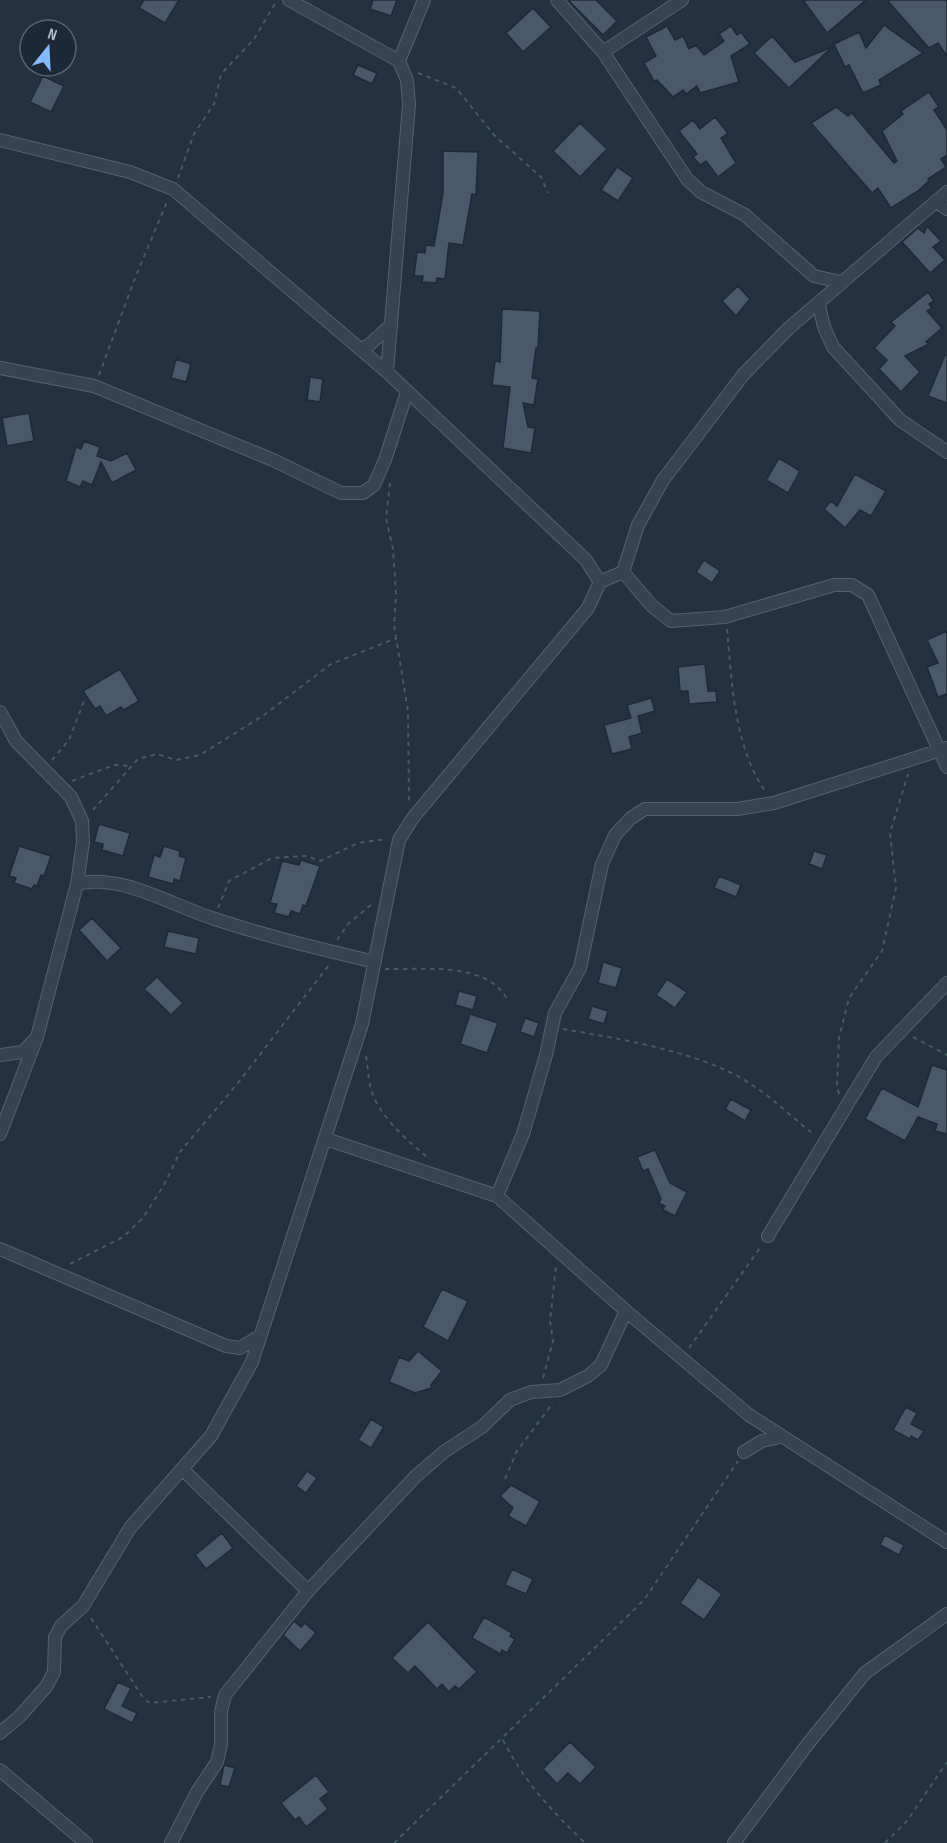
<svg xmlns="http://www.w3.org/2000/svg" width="947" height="1843" viewBox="0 0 947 1843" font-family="'Sofia Sans Condensed',sans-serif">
	<rect width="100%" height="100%" fill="#233141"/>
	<path fill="#49586a" stroke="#1e2a38" stroke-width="1.5" d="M 144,0 L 179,0 L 165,23 L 139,8 Z
		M 373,0 L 397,0 L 391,16 L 370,9 Z
		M 568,0 L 596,0 L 617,21 L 603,35 Z
		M 803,0 L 866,0 L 827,33 Z
		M 887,0 L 947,0 L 947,56 L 938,43 L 929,48 Z
		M 533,8 L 551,27 L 523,52 L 506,33 Z
		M 884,25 L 923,53 L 879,80 L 881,85 L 863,93 L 849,65 L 845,67 L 834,44 L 859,32 L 866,48 Z
		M 667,26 L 675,40 L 683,36 L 689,49 L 696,45 L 704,55 L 724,41 L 719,34 L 731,26 L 737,35 L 741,32 L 750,44 L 731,56 L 739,82 L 700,93 L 697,86 L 686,94 L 683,90 L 673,97 L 657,80 L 654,81 L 644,63 L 656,56 L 646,37 Z
		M 772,36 L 795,62 L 832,47 L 789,88 L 754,53 Z
		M 358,65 L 377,73 L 372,84 L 353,75 Z
		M 43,76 L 64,86 L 51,112 L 30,102 Z
		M 929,92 L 939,107 L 934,110 L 947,130 L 947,155 L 941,159 L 946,167 L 928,179 L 929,181 L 918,191 L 891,208 L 878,188 L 872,193 L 811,123 L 836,107 L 848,116 L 852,113 L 894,163 L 897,161 L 882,131 L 903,114 L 901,111 Z
		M 715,117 L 728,133 L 721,138 L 736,163 L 718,177 L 706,161 L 700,165 L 693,157 L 697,154 L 679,131 L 693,120 L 700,129 Z
		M 580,123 L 607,149 L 580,177 L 553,151 Z
		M 443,151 L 478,152 L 476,195 L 472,194 L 463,245 L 449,243 L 445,279 L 437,278 L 436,283 L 422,282 L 423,276 L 414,276 L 417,252 L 425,253 L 426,245 L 434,246 L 443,193 Z
		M 617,167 L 633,178 L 618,201 L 601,190 Z
		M 927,226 L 941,241 L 933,247 L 945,260 L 930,273 L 902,242 L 918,228 L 924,233 Z
		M 738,286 L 750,299 L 736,316 L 722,301 Z
		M 928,292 L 934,301 L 929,304 L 932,308 L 927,311 L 942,328 L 926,342 L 929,344 L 905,356 L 920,372 L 901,392 L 879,369 L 887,360 L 874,348 L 895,326 L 891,322 Z
		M 502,309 L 540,311 L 538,348 L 536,348 L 532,378 L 538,379 L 534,405 L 523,403 L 528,427 L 535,428 L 531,453 L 503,448 L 510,387 L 492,385 L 495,361 L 500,362 Z
		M 945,355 L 947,355 L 947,403 L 928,396 Z
		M 176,359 L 191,364 L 186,382 L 171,378 Z
		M 310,377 L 323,379 L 320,402 L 307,400 Z
		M 29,413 L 34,441 L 7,446 L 2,418 Z
		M 84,441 L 100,447 L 97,456 L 111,461 L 127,453 L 136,470 L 112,483 L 101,462 L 92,485 L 83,481 L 80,487 L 66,481 L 76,447 L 81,449 Z
		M 779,458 L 800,471 L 788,493 L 766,480 Z
		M 855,474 L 886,491 L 871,516 L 860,510 L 845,528 L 824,509 L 831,501 L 837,506 Z
		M 704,560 L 720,571 L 712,583 L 696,572 Z
		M 947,631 L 947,694 L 938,697 L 927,667 L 938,663 L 927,640 Z
		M 705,664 L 708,691 L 716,691 L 717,702 L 689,704 L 688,691 L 680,691 L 678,667 Z
		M 120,669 L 139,701 L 124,710 L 121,707 L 106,716 L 100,706 L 95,709 L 83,691 Z
		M 651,698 L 655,711 L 638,716 L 642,733 L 629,737 L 632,749 L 612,754 L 604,725 L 631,718 L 627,705 Z
		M 99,824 L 130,833 L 123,856 L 102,850 L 103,844 L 94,842 Z
		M 19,846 L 51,856 L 44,876 L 41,875 L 37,886 L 34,885 L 32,889 L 14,883 L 16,878 L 9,876 Z
		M 164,846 L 180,851 L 179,856 L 186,858 L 180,881 L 174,879 L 173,884 L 148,877 L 154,855 L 160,857 Z
		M 814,851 L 827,855 L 822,869 L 809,864 Z
		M 301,860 L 320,866 L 306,906 L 303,905 L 300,914 L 291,911 L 289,917 L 274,913 L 277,904 L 270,903 L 282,861 L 299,865 Z
		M 719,876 L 741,885 L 736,897 L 714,888 Z
		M 92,918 L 121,948 L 107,961 L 79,930 Z
		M 168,931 L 199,938 L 196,954 L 164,947 Z
		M 603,962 L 622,968 L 616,988 L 598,983 Z
		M 157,977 L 183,1003 L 171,1015 L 144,989 Z
		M 667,979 L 687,992 L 675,1008 L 656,995 Z
		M 459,991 L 477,996 L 473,1010 L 455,1005 Z
		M 592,1006 L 608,1011 L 604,1024 L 588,1019 Z
		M 470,1014 L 498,1023 L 487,1053 L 460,1044 Z
		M 525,1018 L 539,1023 L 534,1037 L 520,1032 Z
		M 932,1065 L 947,1070 L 947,1134 L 935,1131 L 937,1124 L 918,1117 L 905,1141 L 865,1119 L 882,1088 L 918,1107 Z
		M 731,1099 L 751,1110 L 745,1121 L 725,1109 Z
		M 655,1150 L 670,1183 L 687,1192 L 675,1216 L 663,1210 L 665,1206 L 659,1203 L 661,1199 L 648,1169 L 643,1171 L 637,1157 Z
		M 442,1289 L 468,1301 L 448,1341 L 423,1327 Z
		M 418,1351 L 442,1371 L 431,1385 L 432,1388 L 415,1393 L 389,1382 L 399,1357 L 409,1361 Z
		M 906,1407 L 917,1413 L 911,1424 L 924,1431 L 918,1440 L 911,1436 L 910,1439 L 893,1430 Z
		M 371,1419 L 384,1427 L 371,1448 L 358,1440 Z
		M 307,1471 L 317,1478 L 306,1493 L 296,1486 Z
		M 511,1485 L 540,1501 L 526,1526 L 508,1516 L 513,1508 L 500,1496 Z
		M 222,1533 L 233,1548 L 206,1569 L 195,1555 Z
		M 885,1535 L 904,1545 L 899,1555 L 880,1545 Z
		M 512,1569 L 533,1579 L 526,1594 L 505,1585 Z
		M 698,1577 L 722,1594 L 704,1620 L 680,1603 Z
		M 484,1617 L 512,1633 L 510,1636 L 515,1639 L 507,1653 L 502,1650 L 500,1654 L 472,1638 Z
		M 294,1621 L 301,1627 L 305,1623 L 316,1633 L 300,1651 L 283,1635 Z
		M 428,1622 L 477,1672 L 459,1689 L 455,1686 L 449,1692 L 442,1684 L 437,1689 L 415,1666 L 408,1673 L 392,1658 Z
		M 118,1682 L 131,1688 L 122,1706 L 137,1713 L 132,1723 L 104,1709 Z
		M 570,1742 L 596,1767 L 580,1784 L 568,1773 L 557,1784 L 543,1769 Z
		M 224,1765 L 235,1768 L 229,1787 L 220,1785 Z
		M 316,1775 L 329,1792 L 320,1799 L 328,1809 L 306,1827 L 299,1817 L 295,1820 L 281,1803 Z"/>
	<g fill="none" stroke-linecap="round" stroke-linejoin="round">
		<g stroke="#55616e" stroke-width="14">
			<path id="minor" d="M 289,0 L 399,61 L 407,80 L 409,105 L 387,372
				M 557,0 L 603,52 L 687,179 L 701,192 L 745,215 L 814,276 L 841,282
				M 603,52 L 682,0
				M 399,61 L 424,0
				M 0,140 L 130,172 L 173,189 L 387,372 L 586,560 L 600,582 L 588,608 L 412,819 L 399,840 L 362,1024 L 252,1362 L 211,1436 L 130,1528 L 83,1606 L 61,1626 L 55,1637 L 54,1672 L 46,1687 L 19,1717 L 0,1733
				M 936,201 L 947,209
				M 819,305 L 824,327 L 833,347 L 900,420 L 947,452
				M 360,349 L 369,345 L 389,327
				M 0,368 L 94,386 L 273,460 L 341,493 L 363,493 L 374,485 L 385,460 L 407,392
				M 623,572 L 652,606 L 671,621 L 725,617 L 834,585 L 852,585 L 868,595 L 947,767
				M 600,582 L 623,572 L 638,525 L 663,480 L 743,375 L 789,328 L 947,192
				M 0,712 L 16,741 L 71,797 L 82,821 L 83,842 L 77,884 L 37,1037 L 0,1134
				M 77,884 C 120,873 171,905 212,918 C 265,936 321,949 375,962
				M 0,1055 L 23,1052 L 34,1040
				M 326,1139 L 497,1196 L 626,1311 L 749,1415 L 947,1542
				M 497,1196 L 523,1134 L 546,1055 L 555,1013 L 580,968 L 602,864 L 615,835 L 631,818 L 645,809 L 737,809 L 774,803 L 947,748
				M 768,1236 L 876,1057 L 947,983
				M 0,1249 L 226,1346 L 240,1348 L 260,1336
				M 744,1452 L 762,1441 L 780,1437
				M 182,1469 L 308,1591
				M 0,1770 L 86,1843
				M 171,1843 L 197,1792 L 217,1762 L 221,1744 L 221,1712 L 225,1695 L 308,1591 L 416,1476 L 445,1451 L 482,1427 L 510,1400 L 531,1392 L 560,1390 L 588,1376 L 601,1365 L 626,1311
				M 734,1843 L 807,1745 L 865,1673 L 947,1614"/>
		</g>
		<path stroke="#435d5f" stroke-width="2" stroke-dasharray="4.5 4.5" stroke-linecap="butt" d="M 418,73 L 456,88 L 494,135 L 541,177 L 548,193
			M 178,178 L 194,134 L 214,104 L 221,74 L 254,39 L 276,2
			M 99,375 L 135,278 L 167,202
			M 390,483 L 386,518 L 393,549 L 396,593 L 394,625 L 408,711 L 409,801
			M 727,629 C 732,683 734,746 765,791
			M 52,760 L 69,740 L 84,701
			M 72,781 L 114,765 L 132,766
			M 93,810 L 138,759 L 157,754 L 176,760 L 200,755 L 264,715 L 331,664 L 397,638
			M 218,908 L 229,881 L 272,858 L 307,856 L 320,861 L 358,843 L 386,839
			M 337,940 L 348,924 L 372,904
			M 385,969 C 423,970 486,961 507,999
			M 563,1029 C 620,1039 704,1052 752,1085 C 774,1099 793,1118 813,1134
			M 913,1037 L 947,1055
			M 366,1056 C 368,1067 368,1079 371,1089 C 377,1114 410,1144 430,1159
			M 839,1094 L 837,1086 L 839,1038 L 849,998 L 882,951 L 896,888 L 890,833 L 908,774
			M 70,1264 L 123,1237 L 142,1219 L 163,1187 L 180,1152 L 238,1083 L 329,965
			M 689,1348 L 762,1245
			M 543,1378 L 553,1341 L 550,1321 L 556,1266
			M 505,1479 L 517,1451 L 553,1403
			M 91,1618 L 144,1699 L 150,1703 L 211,1697
			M 503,1740 C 525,1783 551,1810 585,1843
			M 394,1843 L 644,1600 L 738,1461
			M 885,1843 L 907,1821 L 947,1762"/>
		<use href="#minor" stroke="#374351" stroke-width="12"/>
	</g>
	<g transform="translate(48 48) rotate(18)"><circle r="28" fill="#1c2836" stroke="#596472" stroke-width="1.5"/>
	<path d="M0-4.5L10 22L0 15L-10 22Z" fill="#85baff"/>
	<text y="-9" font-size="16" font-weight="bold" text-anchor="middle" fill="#b4becb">N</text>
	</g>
</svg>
